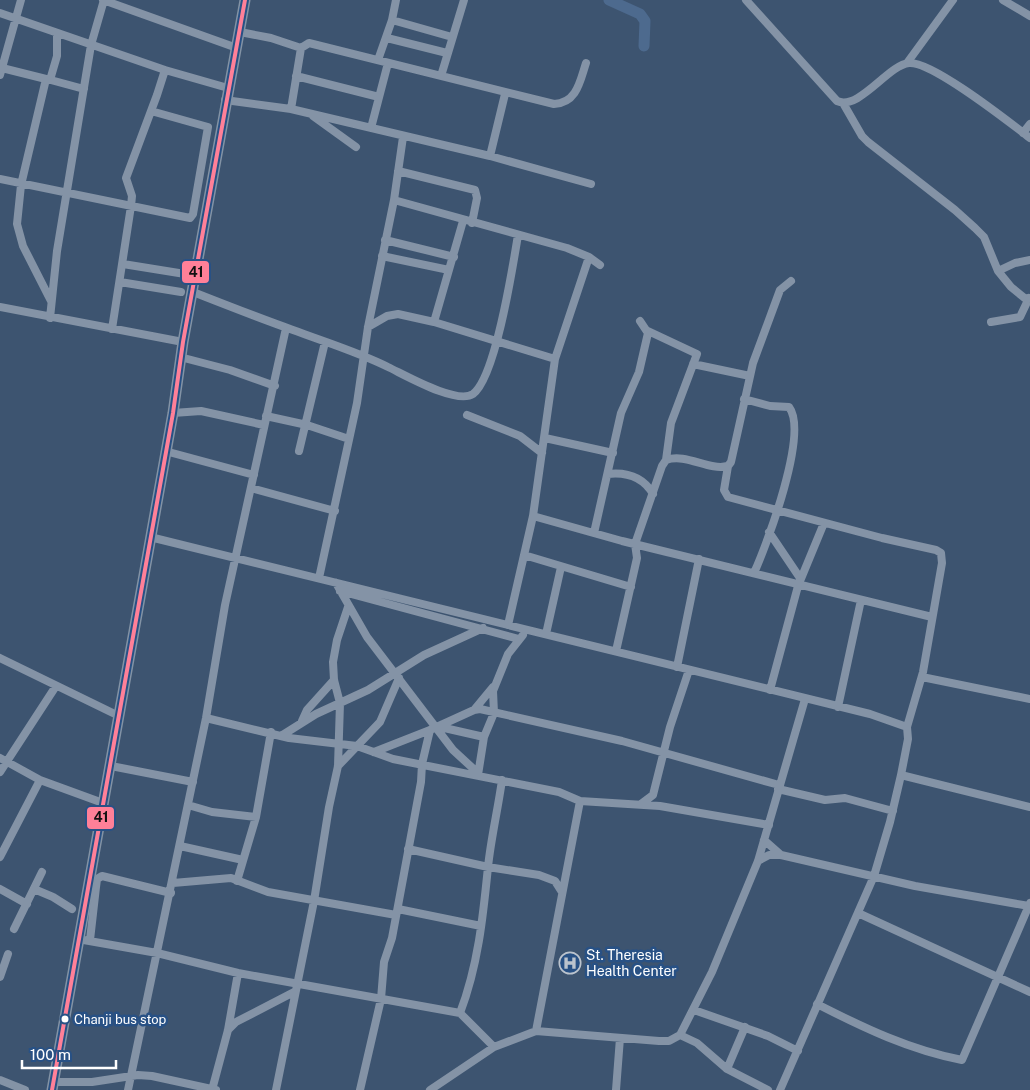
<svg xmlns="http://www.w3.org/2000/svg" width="1030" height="1090" viewBox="0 0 1030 1090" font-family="'Public Sans',sans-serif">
	<rect width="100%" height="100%" fill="#3d5470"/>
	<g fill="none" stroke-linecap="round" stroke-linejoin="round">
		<path stroke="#4d6a8e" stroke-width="11" d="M 609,0 L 640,14 L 645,21 L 644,46"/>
		<path stroke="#8493a6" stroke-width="8" d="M 103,0 L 237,48
			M 746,0 L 837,101 C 859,111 888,65 909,63 C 932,61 1009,122 1030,138
			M 1003,0 L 1030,16
			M 0,13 L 165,70 L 157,95 L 126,178 L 132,196 L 131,206 L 112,329
			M 392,20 L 452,37
			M 240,32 L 271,38 L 301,48
			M 387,38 L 447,53
			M 378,60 L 392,20 L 396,0
			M 907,63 L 953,0
			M 2,68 L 46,79 L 21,185 L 17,224 L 23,246 L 51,301
			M 165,70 L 228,88
			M 0,75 L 21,0
			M 296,76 L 379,97
			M 441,76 L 464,0
			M 47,79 L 84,89
			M 50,80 L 57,56 L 57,34
			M 225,100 L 291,109 L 490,156 L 591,184
			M 843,103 L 862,136 L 868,142 L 955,210 L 975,228 L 984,237 L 998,271 L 1011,287 L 1027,300
			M 291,109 L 301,48 L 309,43 L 554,104 C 577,103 580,81 586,63
			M 313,116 L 356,147
			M 371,128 L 388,63
			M 1023,133 L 1030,124
			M 490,156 L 505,94
			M 398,171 L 475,190 L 477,198 L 472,223
			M 0,179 L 190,218 L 193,214 L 208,127 L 151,111
			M 394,200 L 567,248 L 589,257 L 600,265
			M 385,240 L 454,257
			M 382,256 L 449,270
			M 123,264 L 185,274
			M 998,271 L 1015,263 L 1030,260
			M 120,282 L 181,292
			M 193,292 C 226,305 259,318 293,330 C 325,342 358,352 388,367 C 405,375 457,405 473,394 C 496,377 513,265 518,235
			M 0,307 L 183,342
			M 50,318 L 57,251 L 91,45 L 104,0
			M 434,322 L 463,221
			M 991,322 L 1020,317 L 1029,298
			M 368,327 L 387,316 L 398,314 L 434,322 L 555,359
			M 648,331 L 697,354 L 671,423 L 666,460
			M 180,357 L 230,370 L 275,386
			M 693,364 L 750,376
			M 744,399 L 770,406 L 789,407 C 809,433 767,544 754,573
			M 173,413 L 201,411 L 264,425
			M 467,415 L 520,436 L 542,453
			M 266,416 L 307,425 L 349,439
			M 545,438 L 613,453
			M 165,451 L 254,475
			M 299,451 L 325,342
			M 728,466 L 724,490 L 728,497 L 882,538 L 936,550 L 941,553 L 942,563 L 923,672 L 907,727
			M 608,474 C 627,472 643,477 653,494
			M 251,488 L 335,511
			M 533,516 L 622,541 L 932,617
			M 769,532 L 800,578
			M 594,533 L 621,413 L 639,372 L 648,333 L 640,321
			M 150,537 L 870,714 L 907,727 L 908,739 L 901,775 L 890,822 L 874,876 L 780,1090
			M 524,555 L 631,587
			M 319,578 L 357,403 L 368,327 L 394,200 L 403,137
			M 336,583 L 367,637 L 453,750 L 478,773
			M 340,591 L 519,639
			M 508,625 L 533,516 L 555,359 L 589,257
			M 546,634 L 561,567
			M 616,651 L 637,558 L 635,544 L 662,466 L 666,460 C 687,453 708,471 728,466 L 731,462 L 753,363 L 780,290 L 791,281
			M 0,658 L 119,716
			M 677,667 L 699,559
			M 922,677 L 1030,699
			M 770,690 L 798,586 L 824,523
			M 838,707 L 861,600
			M 474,710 L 493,687
			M 206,718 L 289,738 L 357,746 L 393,759 L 559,792 L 580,801 L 660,806 L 769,825
			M 302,721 L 307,710 L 334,680
			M 440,727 L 484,737
			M 281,736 L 316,714 L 368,690 L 424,655 L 483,628
			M 374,752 L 430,730
			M 0,758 L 40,780 L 103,803
			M 111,766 L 193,782
			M 338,766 L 380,722 L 399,678
			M 0,772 L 56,686
			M 478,775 L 484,737 L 494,713 L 493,691 L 508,654 L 523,635
			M 901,775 L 1030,807
			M 778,789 L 825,800 L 845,798 L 893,811
			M 641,804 L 653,795 L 670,727 L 689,670
			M 188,805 L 212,812 L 256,817
			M 764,840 L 781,855
			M 180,846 L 243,860
			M 408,849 L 488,867 L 539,875 L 555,881 L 562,892
			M 0,857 L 40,780
			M 758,861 L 769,855 L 781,855 L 915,886 L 1029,906
			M 237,881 L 256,817 L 271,732
			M 173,883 L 231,878 L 268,892 L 396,915
			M 0,889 L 27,904
			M 34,889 L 53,897 L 72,909
			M 398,909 L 481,926
			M 858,913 L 1030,992
			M 14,929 L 42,872
			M 78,939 L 157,953 L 238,973 L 460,1013 L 494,1047
			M 90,940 L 96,887 L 97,879 L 102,876 L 171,893
			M 0,977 L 8,954
			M 817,1004 C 864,1028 910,1050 962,1060 L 1030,903
			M 694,1010 L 768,1036 L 798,1051
			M 460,1013 C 478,966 483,917 488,867 C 491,838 498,809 502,780
			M 228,1030 L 236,1022 L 294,992
			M 536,1031 L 580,801
			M 680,1035 L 697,1043 L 727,1069 L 768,1090
			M 727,1069 L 745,1027
			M 0,1080 L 25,1090
			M 54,1082 L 92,1082 L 138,1075 L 152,1076 L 216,1090
			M 128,1090 L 206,718 L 225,605 L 286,328
			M 212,1090 L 228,1030 L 238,973
			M 276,1090 L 314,901 L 329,807 L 338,766 L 340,703 L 334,680 L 333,662 L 337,640 L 348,607
			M 360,1090 L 381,999 L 384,962 L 392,938 L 421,782 L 422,764 L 430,730 L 474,710 L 480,709 L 622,741 L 779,785
			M 430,1090 L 494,1047 L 536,1031 L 659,1041 L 669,1041 L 680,1035 L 712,972 L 758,861 L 805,699
			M 616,1090 L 620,1038"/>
		<path stroke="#8393a5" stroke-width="11" d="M 52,1090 L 173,413 L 183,342 L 245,0"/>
		<g stroke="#285185" stroke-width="8">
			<path id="bus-1" d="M 52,1090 L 173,413 L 183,342 L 245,0"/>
		</g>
		<use href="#bus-1" stroke="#ff8098" stroke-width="4"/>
	</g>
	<defs>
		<g id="hospital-ring" transform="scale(1.125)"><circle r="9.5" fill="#285185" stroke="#bbc3cd" stroke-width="1.5"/><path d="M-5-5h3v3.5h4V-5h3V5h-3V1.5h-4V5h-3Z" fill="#bbc3cd"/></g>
	</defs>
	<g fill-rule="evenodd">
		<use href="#hospital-ring" x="570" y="963"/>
	</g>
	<circle fill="#fff" stroke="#285185" stroke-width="2" cx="65" cy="1019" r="4.5"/>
	<g text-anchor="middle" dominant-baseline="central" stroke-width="5" stroke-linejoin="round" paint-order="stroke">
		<g font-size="13" fill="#fff" stroke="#285185" text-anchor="start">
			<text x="74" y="1019">Chanji bus stop</text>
		</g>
		<g font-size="14" fill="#fff" stroke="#285185" text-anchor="start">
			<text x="586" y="955">St. Theresia<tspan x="586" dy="16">Health Center</tspan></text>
		</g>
	</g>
	<g stroke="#285185" stroke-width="2">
		<rect x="181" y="260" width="29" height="24" rx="5" fill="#ff8098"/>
		<rect x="86" y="806" width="29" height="24" rx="5" fill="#ff8098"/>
	</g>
	<g font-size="14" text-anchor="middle" font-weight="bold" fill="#111">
		<text x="196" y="277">41</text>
		<text x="101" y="822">41</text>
	</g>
	<path d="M22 1060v8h94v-8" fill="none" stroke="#ffffff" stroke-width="2.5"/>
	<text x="30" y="1060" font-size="15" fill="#ffffff" stroke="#285185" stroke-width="4" paint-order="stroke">100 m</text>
</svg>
